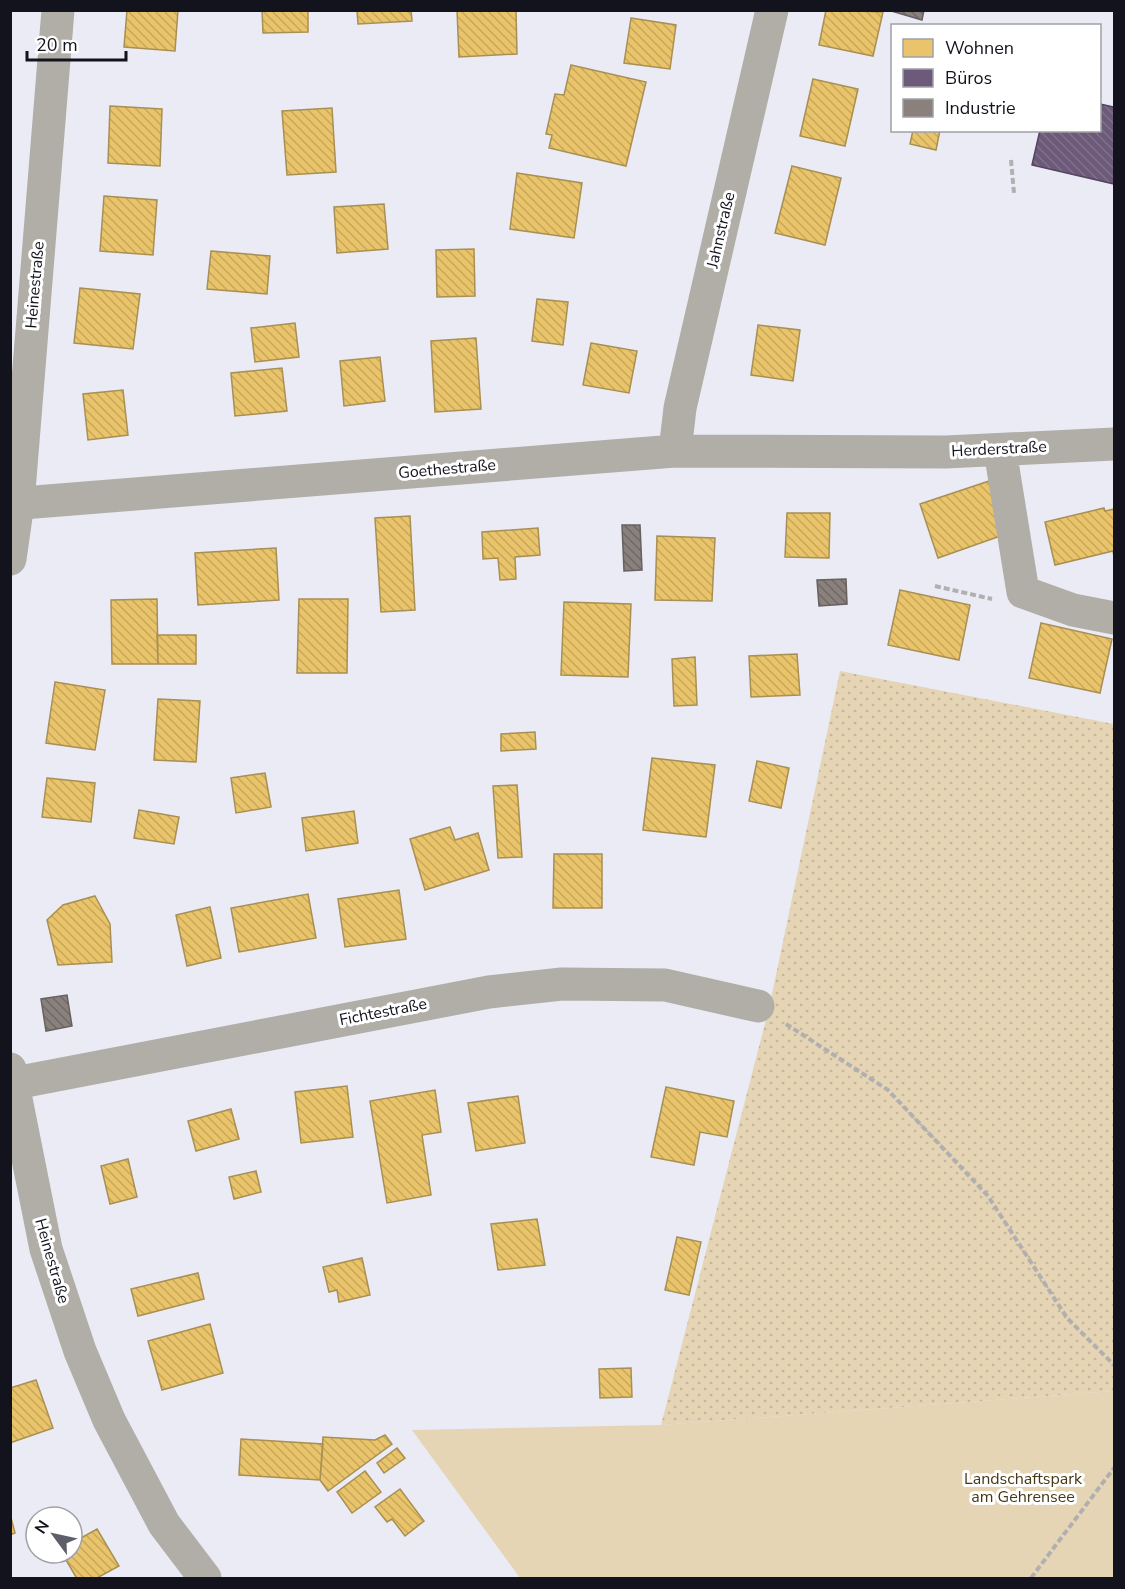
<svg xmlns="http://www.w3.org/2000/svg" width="1125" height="1589" viewBox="0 0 1125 1589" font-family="'Nunito Sans',sans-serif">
	<defs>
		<pattern id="grass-dots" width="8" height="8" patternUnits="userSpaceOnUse" patternTransform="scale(1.5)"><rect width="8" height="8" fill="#e6d5b5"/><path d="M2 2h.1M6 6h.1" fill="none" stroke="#c4b69b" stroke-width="1.8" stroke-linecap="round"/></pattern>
		<pattern id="homes-back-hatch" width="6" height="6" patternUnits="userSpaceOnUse" patternTransform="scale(1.5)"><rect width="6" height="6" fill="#e9c46a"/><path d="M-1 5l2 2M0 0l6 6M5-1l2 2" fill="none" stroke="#c7a85b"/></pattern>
		<pattern id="offices-back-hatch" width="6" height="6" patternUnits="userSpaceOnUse" patternTransform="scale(1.5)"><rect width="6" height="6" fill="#6d597a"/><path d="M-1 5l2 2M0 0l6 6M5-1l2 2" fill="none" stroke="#80718a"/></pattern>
		<pattern id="industry-back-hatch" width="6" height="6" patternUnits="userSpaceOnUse" patternTransform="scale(1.5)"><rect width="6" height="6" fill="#8a817c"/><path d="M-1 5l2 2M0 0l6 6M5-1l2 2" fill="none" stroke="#6f6865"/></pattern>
	</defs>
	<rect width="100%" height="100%" fill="#eaebf5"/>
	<path fill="url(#grass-dots)" d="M 840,671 L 1114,724 L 1114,1391 L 661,1425 L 769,1008 Z"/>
	<path fill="#e6d5b5" d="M 1114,1391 L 1114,1578 L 520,1578 L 412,1430 L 661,1425 Z"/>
	<path fill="url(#homes-back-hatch)" stroke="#a88f53" stroke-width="1.5" d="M 127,10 L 178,10 L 175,51 L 124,47 Z
		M 262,10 L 308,10 L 308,32 L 263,33 Z
		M 357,10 L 411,10 L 412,21 L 358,24 Z
		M 457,10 L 516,10 L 517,54 L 459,57 Z
		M 826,10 L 883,12 L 873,56 L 819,45 Z
		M 631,18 L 676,25 L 670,69 L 624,63 Z
		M 571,65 L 646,82 L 626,166 L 549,148 L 552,135 L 546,134 L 555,94 L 564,95 Z
		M 813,79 L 858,89 L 845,146 L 800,136 Z
		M 110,106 L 162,109 L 160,166 L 108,163 Z
		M 332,108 L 336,172 L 287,175 L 282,111 Z
		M 913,130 L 940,130 L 936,150 L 910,144 Z
		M 792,166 L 841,178 L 825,245 L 775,233 Z
		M 517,173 L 582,183 L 574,238 L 510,229 Z
		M 104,196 L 157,200 L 153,255 L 100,251 Z
		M 384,204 L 388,249 L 337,253 L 334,207 Z
		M 474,249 L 475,296 L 437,297 L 436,250 Z
		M 211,251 L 270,256 L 267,294 L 207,289 Z
		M 80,288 L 140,294 L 133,349 L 74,343 Z
		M 537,299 L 568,302 L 563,345 L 532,341 Z
		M 295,323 L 299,357 L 255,362 L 251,328 Z
		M 758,325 L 800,330 L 793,381 L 751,375 Z
		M 476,338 L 481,409 L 435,412 L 431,341 Z
		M 591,343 L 637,351 L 629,393 L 583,385 Z
		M 380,357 L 385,401 L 344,406 L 340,361 Z
		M 282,368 L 287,411 L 235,416 L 231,373 Z
		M 123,390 L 128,435 L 88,440 L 83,394 Z
		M 989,481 L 1006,534 L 938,558 L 920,504 Z
		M 1104,508 L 1105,511 L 1114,509 L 1114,557 L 1113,551 L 1055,565 L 1045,522 Z
		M 787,513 L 830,513 L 829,558 L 785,557 Z
		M 410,516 L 415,610 L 381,612 L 375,518 Z
		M 538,528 L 540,555 L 515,557 L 516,579 L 500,580 L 498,558 L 483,559 L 482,532 Z
		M 657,536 L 715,538 L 712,601 L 655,600 Z
		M 276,548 L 279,600 L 198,605 L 195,553 Z
		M 900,590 L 970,605 L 959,660 L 888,645 Z
		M 157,599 L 158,664 L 112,664 L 111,600 Z
		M 299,599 L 348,599 L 347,673 L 297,673 Z
		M 564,602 L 631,604 L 628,677 L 561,675 Z
		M 1041,623 L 1112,639 L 1100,693 L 1029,678 Z
		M 157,635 L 196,635 L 196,664 L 158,664 Z
		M 797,654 L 800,695 L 751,697 L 749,656 Z
		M 695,657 L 697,705 L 674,706 L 672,659 Z
		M 55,682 L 105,690 L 95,750 L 46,743 Z
		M 158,699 L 200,701 L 196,762 L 154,760 Z
		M 535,732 L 536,749 L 501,751 L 501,734 Z
		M 652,758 L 715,765 L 706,837 L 643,830 Z
		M 757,761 L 789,768 L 781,808 L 749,801 Z
		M 265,773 L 271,807 L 236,813 L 231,778 Z
		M 47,778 L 95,783 L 91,822 L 42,817 Z
		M 517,785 L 522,857 L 498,858 L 493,786 Z
		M 139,810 L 179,817 L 174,844 L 134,838 Z
		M 354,811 L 358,843 L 306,851 L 302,818 Z
		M 450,827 L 455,840 L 478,833 L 489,870 L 425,890 L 410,839 Z
		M 554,854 L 602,854 L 602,908 L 553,908 Z
		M 399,890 L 406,939 L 345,947 L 338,899 Z
		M 308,894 L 316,938 L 239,952 L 231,908 Z
		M 95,896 L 110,924 L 112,962 L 58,965 L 47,920 L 63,905 Z
		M 210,907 L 221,958 L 187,966 L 176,915 Z
		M 347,1086 L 353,1137 L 301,1143 L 295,1092 Z
		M 666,1087 L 734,1101 L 727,1137 L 700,1132 L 694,1165 L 651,1157 Z
		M 435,1090 L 441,1132 L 422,1135 L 431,1195 L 387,1203 L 370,1101 Z
		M 518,1096 L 525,1143 L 476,1151 L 468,1103 Z
		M 231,1109 L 239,1139 L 196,1151 L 188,1121 Z
		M 128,1159 L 137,1197 L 110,1204 L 101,1166 Z
		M 256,1171 L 261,1192 L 234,1199 L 229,1177 Z
		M 537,1219 L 545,1265 L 498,1270 L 491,1224 Z
		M 677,1237 L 701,1242 L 689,1295 L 665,1290 Z
		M 362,1258 L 370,1295 L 339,1302 L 337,1290 L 329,1292 L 323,1267 Z
		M 198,1273 L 204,1299 L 138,1316 L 131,1289 Z
		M 210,1324 L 223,1373 L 162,1390 L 148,1341 Z
		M 631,1368 L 632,1397 L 600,1398 L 599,1369 Z
		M 36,1380 L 53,1428 L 10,1443 L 10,1388 Z
		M 385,1435 L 392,1444 L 328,1491 L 320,1480 L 323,1437 L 375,1440 Z
		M 241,1439 L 323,1444 L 320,1480 L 239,1475 Z
		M 397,1448 L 405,1458 L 384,1473 L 377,1463 Z
		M 365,1471 L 381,1492 L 352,1513 L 337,1492 Z
		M 400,1489 L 424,1521 L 405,1536 L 392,1519 L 387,1522 L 375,1507 Z
		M 10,1514 L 15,1533 L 10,1535 Z
		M 97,1529 L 119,1566 L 97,1578 L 74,1578 L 76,1577 L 62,1553 L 72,1553 L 72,1543 Z"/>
	<path fill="url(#offices-back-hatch)" stroke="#52445e" stroke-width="1.5" d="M 1100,104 L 1114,107 L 1114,184 L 1032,165 L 1040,130 L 1100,130 Z"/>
	<path fill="url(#industry-back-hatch)" stroke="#666060" stroke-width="1.5" d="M 888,10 L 924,10 L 922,20 Z
		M 622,525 L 640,525 L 642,570 L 624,571 Z
		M 846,579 L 847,604 L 819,606 L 817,580 Z
		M 67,995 L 72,1026 L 46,1031 L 41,999 Z"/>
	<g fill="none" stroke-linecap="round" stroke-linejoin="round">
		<path stroke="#b1afaf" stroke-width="4" stroke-dasharray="6 3" stroke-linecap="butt" d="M 1011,160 L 1014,193
			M 935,586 L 992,599
			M 786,1024 L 888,1090 L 988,1196 L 1067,1318 L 1114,1365
			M 1031,1578 L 1114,1468"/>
		<path stroke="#b1aea8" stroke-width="33" d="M 1000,450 L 1023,592 L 1073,610 L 1114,618
			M 675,451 L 680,408 L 772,10
			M 10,504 L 675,451 L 946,452 L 1114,444
			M 10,559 L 18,503 L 58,10
			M 10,1069 L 46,1249 L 80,1351 L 109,1420 L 164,1524 L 205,1578
			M 10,1084 L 489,992 L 562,984 L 665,985 L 758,1006"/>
	</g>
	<g text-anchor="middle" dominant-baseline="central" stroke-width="6" stroke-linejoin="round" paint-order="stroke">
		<g font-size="16" fill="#12131d" stroke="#fff">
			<text transform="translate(721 230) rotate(-77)">Jahnstraße</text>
			<text transform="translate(35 285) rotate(-85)">Heinestraße</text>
			<text transform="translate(999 449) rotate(-3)">Herderstraße</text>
			<text transform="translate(447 469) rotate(-5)">Goethestraße</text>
			<text transform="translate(383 1012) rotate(-11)">Fichtestraße</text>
			<text transform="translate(52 1261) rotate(74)">Heinestraße</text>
		</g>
		<g font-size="16" fill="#463816" stroke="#fff">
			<text x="1023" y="1479">Landschaftspark<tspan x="1023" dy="18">am Gehrensee</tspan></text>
		</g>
	</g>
	<rect width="1125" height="1589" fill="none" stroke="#12131d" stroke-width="24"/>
	<rect x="891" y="24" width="210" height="108" fill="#ffffff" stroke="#a0a1a5" stroke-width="1.5"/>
	<rect x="903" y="39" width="30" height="18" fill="#e9c46a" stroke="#a0a1a5" stroke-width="1.5"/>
	<text x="945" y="54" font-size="18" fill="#12131d">Wohnen</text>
	<rect x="903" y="69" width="30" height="18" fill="#6d597a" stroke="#a0a1a5" stroke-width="1.5"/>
	<text x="945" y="84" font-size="18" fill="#12131d">Büros</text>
	<rect x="903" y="99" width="30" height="18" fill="#8a817c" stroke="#a0a1a5" stroke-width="1.5"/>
	<text x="945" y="114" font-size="18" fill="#12131d">Industrie</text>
	<g transform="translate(54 1535) rotate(303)"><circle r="28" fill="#ffffff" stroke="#a0a1a5" stroke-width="1.5"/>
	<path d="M0-4.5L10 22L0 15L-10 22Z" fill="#5e5f69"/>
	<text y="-9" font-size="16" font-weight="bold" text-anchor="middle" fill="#12131d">N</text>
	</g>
	<path d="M27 51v9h99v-9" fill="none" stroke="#12131d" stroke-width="3"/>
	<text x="36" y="51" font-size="18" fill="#12131d" stroke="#ffffff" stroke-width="4.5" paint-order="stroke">20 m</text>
</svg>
